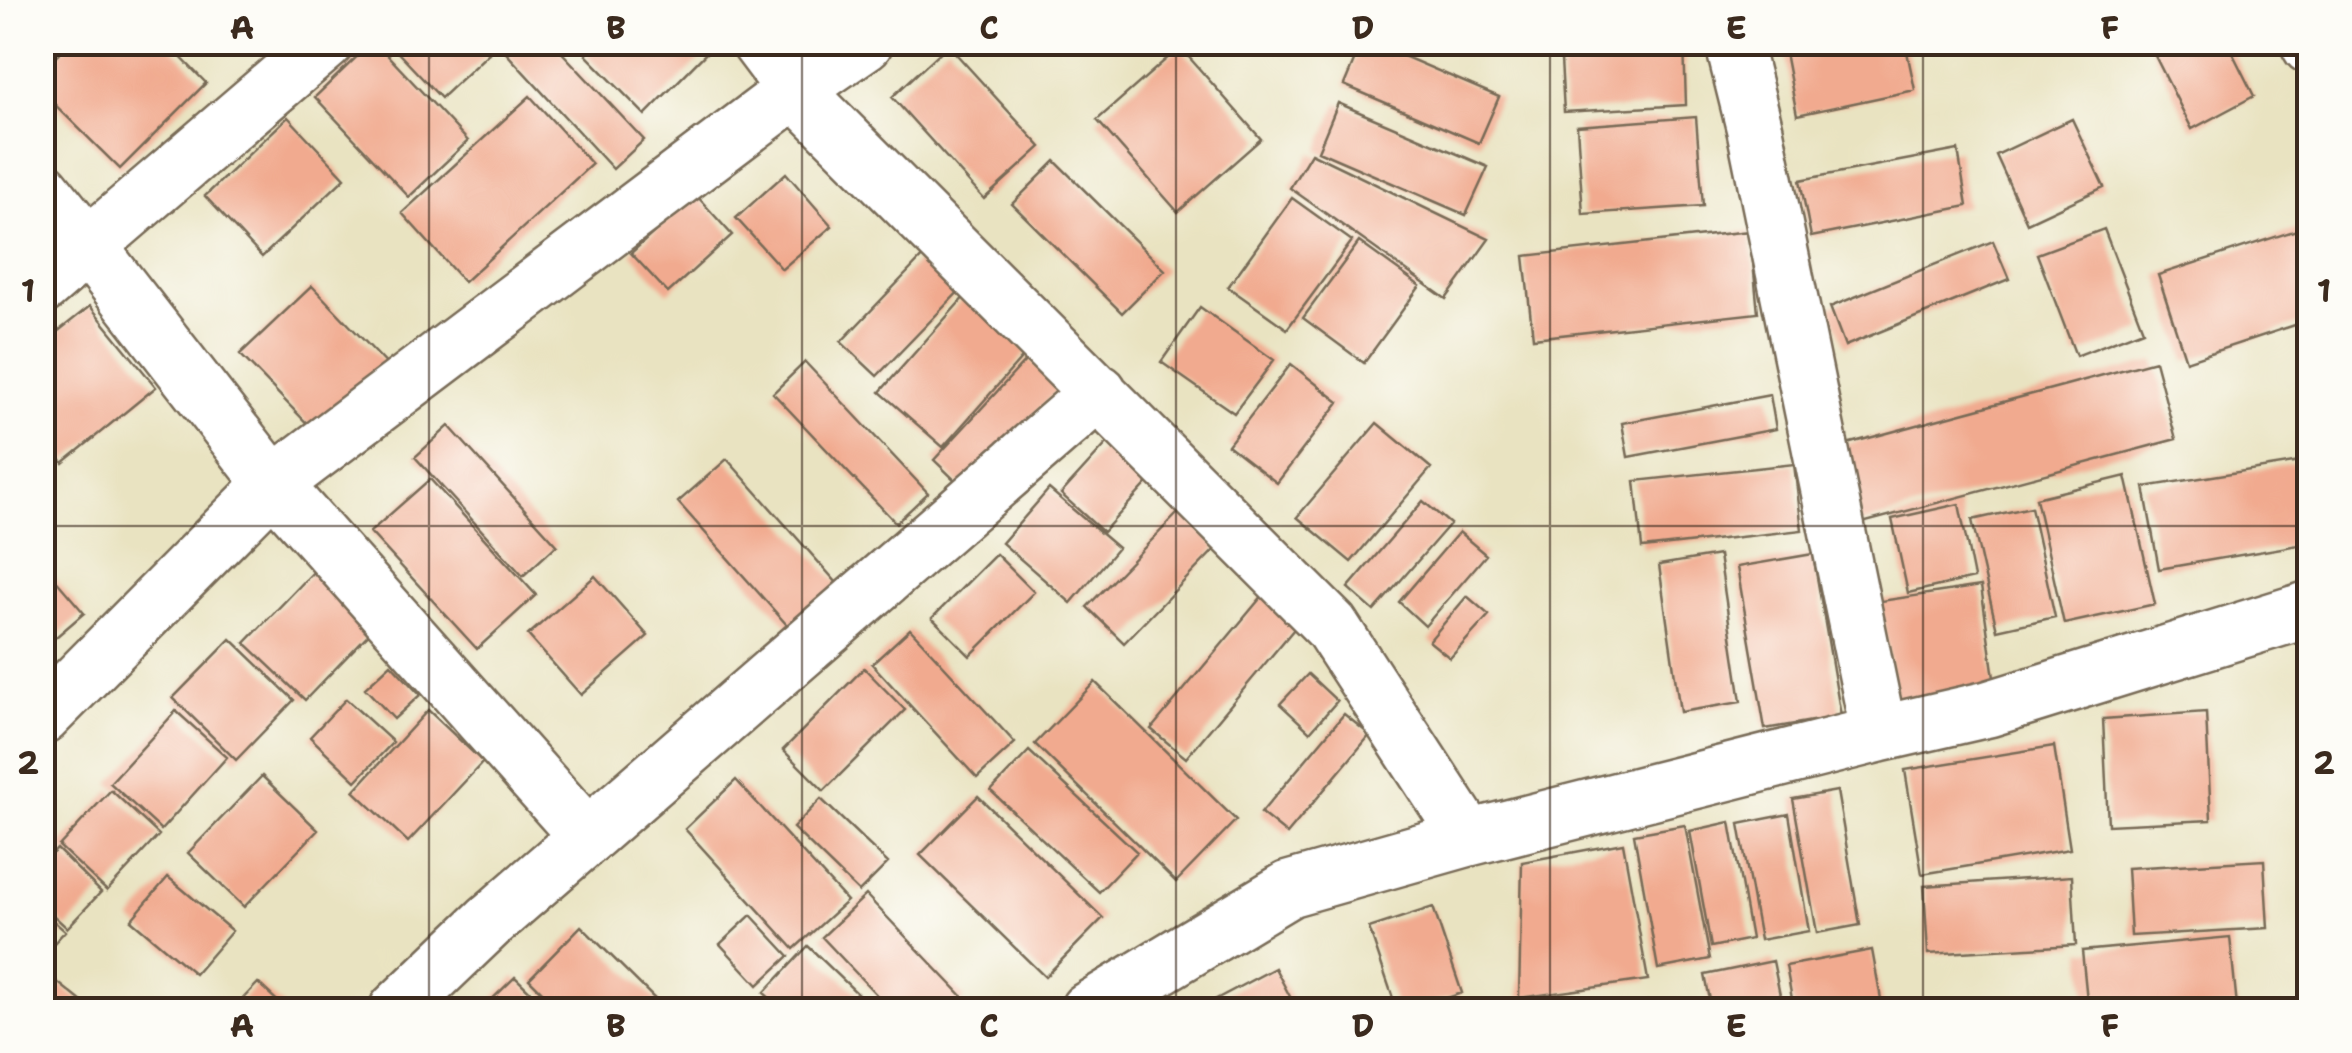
<svg xmlns="http://www.w3.org/2000/svg" width="2352" height="1053" viewBox="0 0 2352 1053" font-family="'Shantell Sans',sans-serif">
	<rect width="100%" height="100%" fill="#fdfcf7"/>
	<filter id="ink" filterUnits="userSpaceOnUse"><feTurbulence type="fractalNoise" baseFrequency=".01" numOctaves="2"/><feDisplacementMap in="SourceGraphic" scale="20" xChannelSelector="R" yChannelSelector="G"/><feConvolveMatrix kernelMatrix="1 2 1 2 8 2 1 2 1" color-interpolation-filters="sRGB"/></filter>
	<filter id="wash" filterUnits="userSpaceOnUse"><feTurbulence type="fractalNoise" baseFrequency=".0048" numOctaves="4" result="noise"/><feDisplacementMap in="SourceGraphic" scale="40" xChannelSelector="R" yChannelSelector="G"/><feGaussianBlur stdDeviation="2.25" result="paint"/><feColorMatrix in="noise" values="0 0 0 0 0 0 0 0 0 0 0 0 0 0 0 0 0 1.4 0 .05"/><feComposite in="paint" operator="in"/></filter>
	<g filter="url(#wash)">
		<rect width="100%" height="100%" fill="#e9e3c1"/>
		<g id="blocks">
			<path fill="#f1aa8f" d="M 71,42 L 166,42 L 206,83 L 120,169 L 42,92 L 42,70 Z
				M 372,42 L 375,42 L 468,141 L 409,197 L 315,97 Z
				M 388,42 L 479,42 L 489,53 L 441,98 Z
				M 496,42 L 552,42 L 644,140 L 613,169 Z
				M 598,42 L 712,42 L 714,45 L 645,115 L 586,55 Z
				M 1362,42 L 1371,42 L 1499,97 L 1479,143 L 1344,85 Z
				M 1560,42 L 1684,42 L 1686,105 L 1564,112 Z
				M 1783,42 L 1905,42 L 1915,90 L 1797,115 Z
				M 2148,42 L 2227,42 L 2254,96 L 2192,129 Z
				M 948,45 L 1041,147 L 984,199 L 892,97 Z
				M 1180,47 L 1261,139 L 1178,212 L 1097,120 Z
				M 530,96 L 592,164 L 464,282 L 402,213 Z
				M 1338,103 L 1488,167 L 1466,215 L 1318,151 Z
				M 288,117 L 345,178 L 262,257 L 205,196 Z
				M 1696,117 L 1703,206 L 1583,214 L 1577,126 Z
				M 2072,119 L 2104,187 L 2027,223 L 1996,155 Z
				M 1958,150 L 1967,206 L 1811,237 L 1800,180 Z
				M 1311,153 L 1489,239 L 1446,299 L 1290,188 Z
				M 1055,161 L 1165,270 L 1122,313 L 1012,204 Z
				M 786,173 L 832,226 L 782,269 L 736,218 Z
				M 696,195 L 732,235 L 668,293 L 631,253 Z
				M 1292,198 L 1352,241 L 1287,329 L 1228,287 Z
				M 2306,227 L 2310,238 L 2310,320 L 2186,361 L 2158,275 Z
				M 2104,229 L 2143,330 L 2076,356 L 2037,254 Z
				M 1750,231 L 1758,313 L 1533,338 L 1524,256 Z
				M 1993,241 L 2009,279 L 1845,346 L 1830,307 Z
				M 1359,242 L 1420,286 L 1364,363 L 1303,318 Z
				M 928,251 L 965,285 L 877,376 L 841,342 Z
				M 312,286 L 395,373 L 324,441 L 240,354 Z
				M 966,295 L 1028,351 L 943,447 L 880,392 Z
				M 90,306 L 156,387 L 63,463 L 42,437 L 42,344 Z
				M 1200,307 L 1274,360 L 1234,413 L 1161,362 Z
				M 1028,358 L 1060,387 L 965,490 L 934,460 Z
				M 2155,361 L 2176,439 L 1851,526 L 1832,448 Z
				M 805,362 L 928,493 L 896,523 L 773,393 Z
				M 1291,364 L 1339,402 L 1277,483 L 1228,445 Z
				M 1770,395 L 1776,429 L 1628,457 L 1622,423 Z
				M 1377,423 L 1431,468 L 1351,562 L 1297,517 Z
				M 449,426 L 557,545 L 523,576 L 415,457 Z
				M 1120,429 L 1162,467 L 1103,532 L 1061,494 Z
				M 727,459 L 844,591 L 795,634 L 678,502 Z
				M 2300,462 L 2310,522 L 2310,543 L 2159,569 L 2144,487 Z
				M 1794,464 L 1802,530 L 1642,548 L 1635,481 Z
				M 2126,476 L 2155,604 L 2064,624 L 2036,498 Z
				M 430,479 L 536,595 L 477,649 L 370,532 Z
				M 1049,489 L 1118,548 L 1071,603 L 1002,543 Z
				M 1423,501 L 1450,524 L 1374,611 L 1348,588 Z
				M 1959,504 L 1974,578 L 1908,593 L 1892,519 Z
				M 2031,507 L 2055,617 L 1997,630 L 1972,520 Z
				M 1180,511 L 1217,547 L 1124,643 L 1087,607 Z
				M 1459,532 L 1486,555 L 1425,626 L 1399,602 Z
				M 996,554 L 1034,592 L 970,656 L 932,618 Z
				M 1813,554 L 1841,716 L 1765,729 L 1737,567 Z
				M 1719,555 L 1741,702 L 1680,712 L 1659,565 Z
				M 42,564 L 84,613 L 42,649 Z
				M 320,565 L 380,622 L 305,700 L 245,643 Z
				M 595,576 L 648,636 L 581,695 L 528,635 Z
				M 1981,586 L 1996,692 L 1896,707 L 1881,601 Z
				M 1269,588 L 1304,617 L 1186,758 L 1151,729 Z
				M 1467,596 L 1489,615 L 1450,658 L 1429,641 Z
				M 910,629 L 1015,743 L 977,778 L 872,664 Z
				M 231,639 L 294,700 L 236,760 L 173,698 Z
				M 391,664 L 420,695 L 394,719 L 365,688 Z
				M 864,668 L 905,710 L 824,791 L 783,750 Z
				M 1308,674 L 1337,701 L 1310,732 L 1280,704 Z
				M 1095,682 L 1236,820 L 1176,882 L 1035,744 Z
				M 346,699 L 393,742 L 356,781 L 310,737 Z
				M 428,710 L 483,762 L 408,842 L 354,791 Z
				M 176,711 L 227,757 L 161,830 L 110,783 Z
				M 2206,712 L 2211,820 L 2108,825 L 2103,719 Z
				M 1344,714 L 1370,735 L 1287,834 L 1261,813 Z
				M 2054,746 L 2070,849 L 1922,874 L 1905,770 Z
				M 1029,751 L 1137,852 L 1099,892 L 991,791 Z
				M 262,776 L 318,830 L 244,907 L 188,853 Z
				M 736,780 L 847,901 L 794,949 L 685,829 Z
				M 111,790 L 159,835 L 107,891 L 59,846 Z
				M 1837,791 L 1860,925 L 1817,933 L 1793,799 Z
				M 978,796 L 1103,918 L 1045,977 L 920,855 Z
				M 821,799 L 888,863 L 859,892 L 793,828 Z
				M 1789,814 L 1809,931 L 1760,940 L 1739,824 Z
				M 1730,822 L 1751,939 L 1711,947 L 1690,831 Z
				M 1685,825 L 1710,959 L 1658,969 L 1634,834 Z
				M 1623,843 L 1648,980 L 1519,998 L 1522,862 Z
				M 57,849 L 101,892 L 67,928 L 42,905 L 42,864 Z
				M 2264,860 L 2268,928 L 2131,936 L 2127,868 Z
				M 2072,876 L 2076,945 L 1928,954 L 1924,886 Z
				M 168,877 L 232,931 L 195,974 L 131,920 Z
				M 866,895 L 965,999 L 953,1010 L 891,1010 L 822,937 Z
				M 1433,907 L 1462,993 L 1412,1010 L 1397,1010 L 1369,928 Z
				M 42,911 L 65,931 L 42,956 Z
				M 751,915 L 789,956 L 758,985 L 720,944 Z
				M 581,926 L 666,1010 L 560,1010 L 529,979 Z
				M 2230,937 L 2237,1006 L 2189,1010 L 2088,1010 L 2082,951 Z
				M 808,946 L 859,995 L 844,1010 L 783,1010 L 764,993 Z
				M 1872,950 L 1883,1010 L 1794,1010 L 1786,966 Z
				M 1773,961 L 1783,1010 L 1712,1010 L 1705,975 Z
				M 1275,968 L 1297,1010 L 1205,1010 L 1203,1006 Z
				M 515,977 L 549,1010 L 481,1010 Z
				M 56,981 L 92,1010 L 42,1010 L 42,996 Z
				M 258,983 L 287,1010 L 232,1010 Z
				M 1648,1001 L 1650,1010 L 1610,1010 L 1610,1009 Z"/>
		</g>
	</g>
	<g filter="url(#ink)">
		<use href="#blocks" fill-opacity="0" stroke="#786b57" stroke-width="2.5"/>
		<g fill="none" stroke-linecap="round" stroke-linejoin="round">
			<g stroke="#786b57" stroke-width="60">
				<path id="street" d="M 326,42 L 88,246 L 273,484 L 587,836
					M 865,42 L 795,90 L 1331,626 L 1469,838 L 1289,889 L 1088,1010
					M 1733,42 L 1755,130 L 1879,734
					M 2308,42 L 2310,46
					M 42,189 L 88,246 L 42,286
					M 42,717 L 273,484 L 795,90 L 759,42
					M 1469,838 L 1879,734 L 1988,709 L 2310,609
					M 397,1010 L 489,922 L 1099,392"/>
			</g>
			<use href="#street" stroke="#fff" stroke-width="55"/>
		</g>
	</g>
	<path fill="none" stroke="#3b2a1e" stroke-width="2.5" stroke-opacity="0.55" d="M 429,42 L 429,1010M 802,42 L 802,1010M 1176,42 L 1176,1010M 1550,42 L 1550,1010M 1923,42 L 1923,1010M 42,526 L 2310,526"/>
	<rect width="2352" height="1053" fill="none" stroke="#fdfcf7" stroke-width="110"/>
	<rect x="55" y="55" width="2242" height="943" fill="none" stroke="#3b2a1e" stroke-width="4"/>
	<g font-size="32" text-anchor="middle" font-weight="bold" fill="#3b2a1e">
		<text x="242" y="39">A</text>
		<text x="616" y="39">B</text>
		<text x="989" y="39">C</text>
		<text x="1363" y="39">D</text>
		<text x="1736" y="39">E</text>
		<text x="2110" y="39">F</text>
		<text x="28" y="302">1</text>
		<text x="2324" y="302">1</text>
		<text x="28" y="774">2</text>
		<text x="2324" y="774">2</text>
		<text x="242" y="1037">A</text>
		<text x="616" y="1037">B</text>
		<text x="989" y="1037">C</text>
		<text x="1363" y="1037">D</text>
		<text x="1736" y="1037">E</text>
		<text x="2110" y="1037">F</text>
	</g>
</svg>
